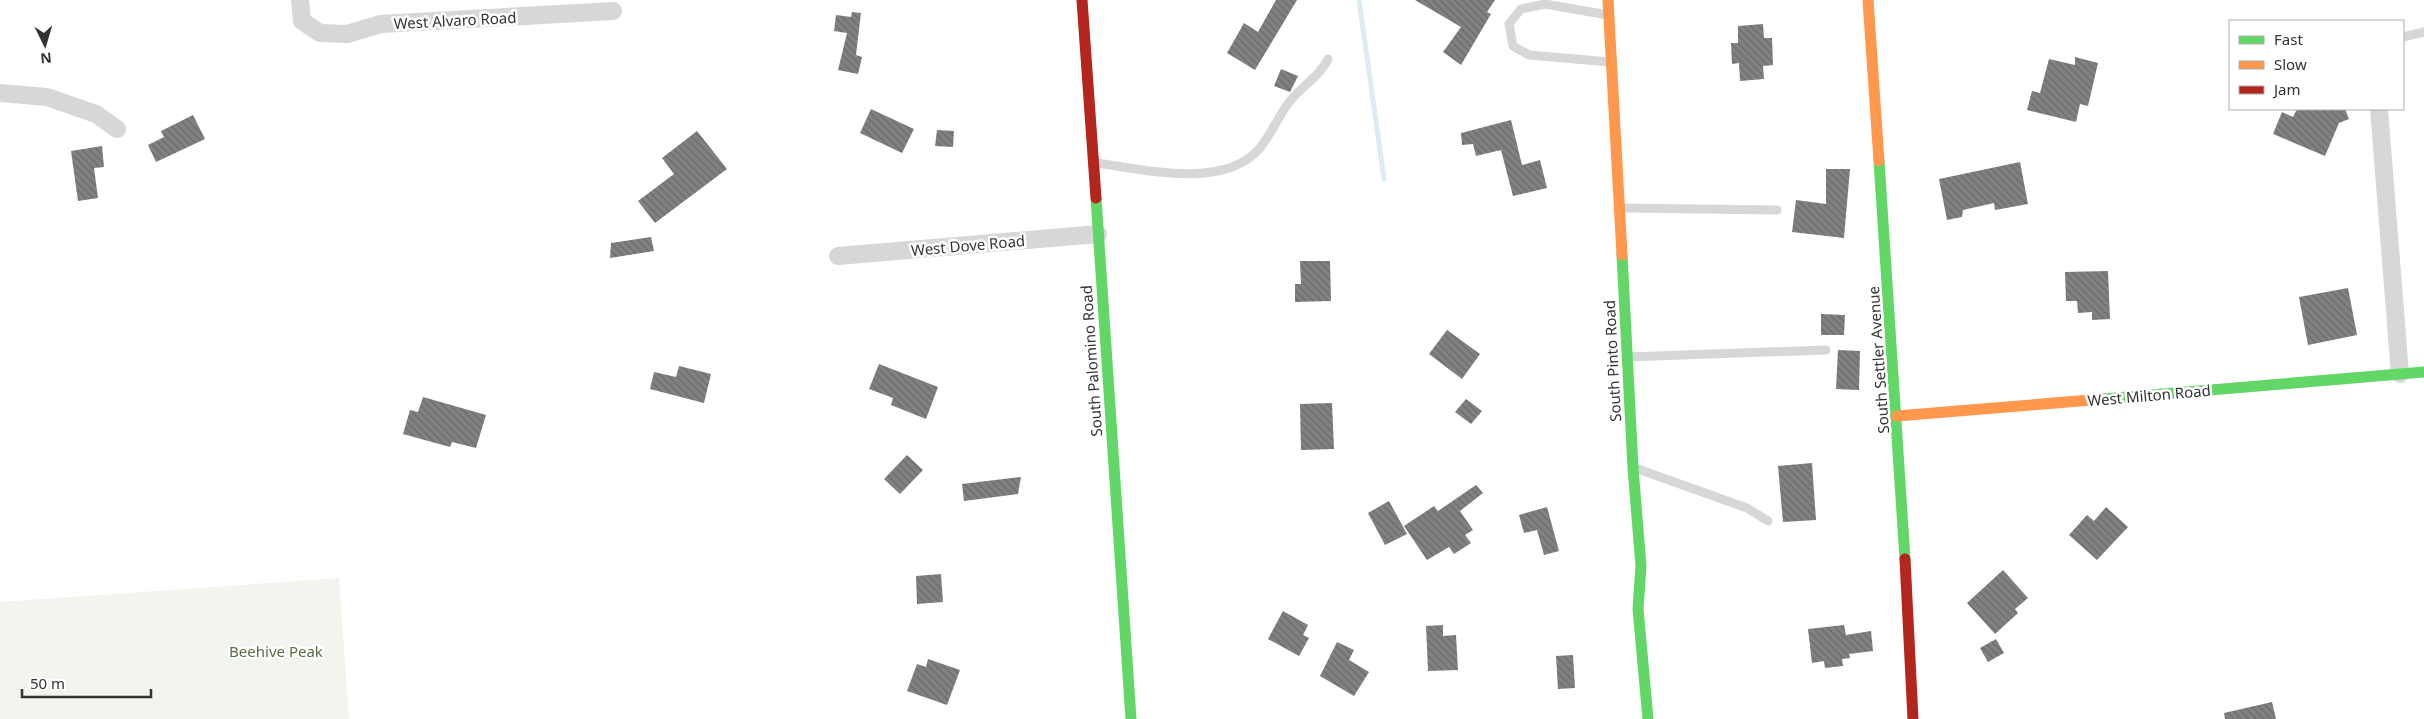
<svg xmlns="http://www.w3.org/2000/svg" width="2424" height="719" viewBox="0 0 2424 719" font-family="'Noto Sans',sans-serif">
	<defs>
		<pattern id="building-back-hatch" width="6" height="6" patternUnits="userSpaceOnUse" patternTransform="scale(1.25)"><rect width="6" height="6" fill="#818181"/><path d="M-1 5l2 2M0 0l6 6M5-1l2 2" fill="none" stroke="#6a6a6a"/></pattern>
	</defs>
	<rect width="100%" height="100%" fill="#fff"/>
	<path fill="#f1f5ed" d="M 339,578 L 349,719 L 0,719 L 0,602 Z"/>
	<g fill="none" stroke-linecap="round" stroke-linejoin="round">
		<path stroke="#ddebf3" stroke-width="5" d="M 1359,0 L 1384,179"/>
	</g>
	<path fill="url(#building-back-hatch)" d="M 1276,0 L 1297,0 L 1255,70 L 1227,53 L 1244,23 L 1258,32 Z
		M 1415,0 L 1495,0 L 1487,12 L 1491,14 L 1461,65 L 1443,52 L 1461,27 Z
		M 852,12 L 861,13 L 856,55 L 862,57 L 858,74 L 838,70 L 847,33 L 834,31 L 836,15 L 851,17 Z
		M 1763,24 L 1764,38 L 1772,38 L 1773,65 L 1763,66 L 1764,79 L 1740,81 L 1739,63 L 1732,64 L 1731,43 L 1738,43 L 1738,26 Z
		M 2075,57 L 2098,63 L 2088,106 L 2080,104 L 2076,122 L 2027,110 L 2032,91 L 2040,93 L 2049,59 L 2075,65 Z
		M 1281,69 L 1298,76 L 1290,92 L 1274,86 Z
		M 871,109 L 914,129 L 902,153 L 860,133 Z
		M 2297,109 L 2345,109 L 2349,119 L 2339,123 L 2325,156 L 2273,134 L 2282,112 L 2293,117 Z
		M 193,115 L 205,139 L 156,162 L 148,145 L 164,137 L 161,131 Z
		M 1511,120 L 1522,165 L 1540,160 L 1547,188 L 1513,196 L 1501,150 L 1476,156 L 1473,144 L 1462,145 L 1461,133 Z
		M 937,130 L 954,131 L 953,147 L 935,146 Z
		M 697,131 L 727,169 L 655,223 L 638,201 L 674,174 L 662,158 Z
		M 102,146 L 104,167 L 94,168 L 98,198 L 78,201 L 71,151 Z
		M 2020,162 L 2028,204 L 1995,210 L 1994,203 L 1963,210 L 1962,217 L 1947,220 L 1939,179 Z
		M 1826,169 L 1850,169 L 1844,238 L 1792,232 L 1796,200 L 1826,204 Z
		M 651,237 L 654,251 L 610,258 L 611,243 Z
		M 1300,261 L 1330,261 L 1331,301 L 1295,302 L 1295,284 L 1301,284 Z
		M 2108,271 L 2110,319 L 2092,320 L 2092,312 L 2078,313 L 2077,301 L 2066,301 L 2065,272 Z
		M 2348,288 L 2357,335 L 2308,345 L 2299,297 Z
		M 1821,314 L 1845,315 L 1844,335 L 1821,335 Z
		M 1447,330 L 1480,354 L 1462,379 L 1429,354 Z
		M 1838,350 L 1860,351 L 1859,390 L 1836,389 Z
		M 879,364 L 938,387 L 926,419 L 891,405 L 893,398 L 869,389 Z
		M 679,366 L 711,374 L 704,403 L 650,389 L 654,372 L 676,377 Z
		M 423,397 L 486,415 L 476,448 L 452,442 L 450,447 L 403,434 L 410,410 L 418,412 Z
		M 1466,399 L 1482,411 L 1471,424 L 1455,412 Z
		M 1332,403 L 1334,449 L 1301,450 L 1300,404 Z
		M 907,455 L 923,470 L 900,494 L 884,479 Z
		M 1812,463 L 1816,520 L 1783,522 L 1778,466 Z
		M 1021,477 L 1018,494 L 964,501 L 962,484 Z
		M 1476,485 L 1483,493 L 1460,511 L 1473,530 L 1465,535 L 1471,543 L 1454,554 L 1449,547 L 1427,560 L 1404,526 L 1434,506 L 1438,511 Z
		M 1389,501 L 1407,534 L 1385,545 L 1368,513 Z
		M 1547,507 L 1559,551 L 1544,555 L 1537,530 L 1524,533 L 1519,515 Z
		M 2106,507 L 2128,527 L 2097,560 L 2069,535 L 2087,515 L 2094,521 Z
		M 2003,570 L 2028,598 L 2015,609 L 2018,613 L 1995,634 L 1967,603 Z
		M 941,574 L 943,602 L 917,604 L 916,576 Z
		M 1283,611 L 1308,625 L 1303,635 L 1309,638 L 1299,656 L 1268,639 Z
		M 1443,625 L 1443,636 L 1456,635 L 1458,670 L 1428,671 L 1426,626 Z
		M 1844,625 L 1846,635 L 1871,631 L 1873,651 L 1849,654 L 1850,658 L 1842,659 L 1843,666 L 1825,668 L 1824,661 L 1812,663 L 1808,629 Z
		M 1996,639 L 2004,653 L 1988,662 L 1980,648 Z
		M 1337,642 L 1354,650 L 1349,660 L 1369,672 L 1354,696 L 1320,676 Z
		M 1573,655 L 1575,688 L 1558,689 L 1556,656 Z
		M 928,659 L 960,670 L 947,705 L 907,691 L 917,664 L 926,667 Z
		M 2272,702 L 2276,719 L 2225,719 L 2224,713 Z"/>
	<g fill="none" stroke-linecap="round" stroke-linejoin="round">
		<path stroke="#d7d7d7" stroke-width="9" d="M 1608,15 L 1545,4 L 1521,9 L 1509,24 L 1513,46 L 1529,55 L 1610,62
			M 2403,37 L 2424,32
			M 1096,163 C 1143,169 1223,190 1259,149 C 1272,134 1278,116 1290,101 C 1302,86 1320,76 1328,59
			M 1622,208 L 1777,210
			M 1627,357 L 1826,350
			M 1635,468 L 1747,508 L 1768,521"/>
		<path stroke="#d7d7d7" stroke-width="18" d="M 300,0 L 302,21 L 320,33 L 347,34 L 381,24 L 613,11
			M 0,93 L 47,97 L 96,114 L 117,129
			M 2379,109 L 2400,374
			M 838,256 L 1098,234"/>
		<path stroke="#63d668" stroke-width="11" d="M 1879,161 L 1905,559
			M 1096,198 L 1131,719
			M 1622,255 L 1633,468 L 1641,566 L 1638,609 L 1648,719
			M 2103,399 L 2424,372"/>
		<path stroke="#ff974d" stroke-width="11" d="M 1608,0 L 1622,255
			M 1868,0 L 1879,161
			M 1897,416 L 2103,399"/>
		<path stroke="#b3261e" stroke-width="11" d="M 1082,0 L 1096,198
			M 1905,559 L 1913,719"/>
	</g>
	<g text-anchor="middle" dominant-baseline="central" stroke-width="5" stroke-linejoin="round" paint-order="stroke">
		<g font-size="15" fill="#333" stroke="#fff">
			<text transform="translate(455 20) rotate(-3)">West Alvaro Road</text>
			<text transform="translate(968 245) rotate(-5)">West Dove Road</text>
			<text transform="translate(1878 360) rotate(-94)">South Settler Avenue</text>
			<text transform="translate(1091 361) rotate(-94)">South Palomino Road</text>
			<text transform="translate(1612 361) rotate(-93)">South Pinto Road</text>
			<text transform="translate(2149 395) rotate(-5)">West Milton Road</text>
		</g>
		<g font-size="15" fill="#56703f" stroke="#fff">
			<text x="276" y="651">Beehive Peak</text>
		</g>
	</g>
	<rect x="2229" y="20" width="175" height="90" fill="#ffffff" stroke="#adadad"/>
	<rect x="2239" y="36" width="25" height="8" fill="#63d668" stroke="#adadad"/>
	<text x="2274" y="45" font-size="15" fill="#333333">Fast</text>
	<rect x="2239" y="61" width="25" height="8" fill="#ff974d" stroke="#adadad"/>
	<text x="2274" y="70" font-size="15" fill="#333333">Slow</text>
	<rect x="2239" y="86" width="25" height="8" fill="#b3261e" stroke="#adadad"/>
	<text x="2274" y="95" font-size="15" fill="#333333">Jam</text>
	<g transform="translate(45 45) rotate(175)" stroke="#ffffff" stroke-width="4" paint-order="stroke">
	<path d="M0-4L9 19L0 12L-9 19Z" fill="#333333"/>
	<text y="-8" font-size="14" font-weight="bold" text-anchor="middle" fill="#333333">N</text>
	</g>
	<path d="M22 689v8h129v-8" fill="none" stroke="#333333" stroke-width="2.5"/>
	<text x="30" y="689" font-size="15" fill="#333333" stroke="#ffffff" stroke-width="4" paint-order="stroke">50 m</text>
</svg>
